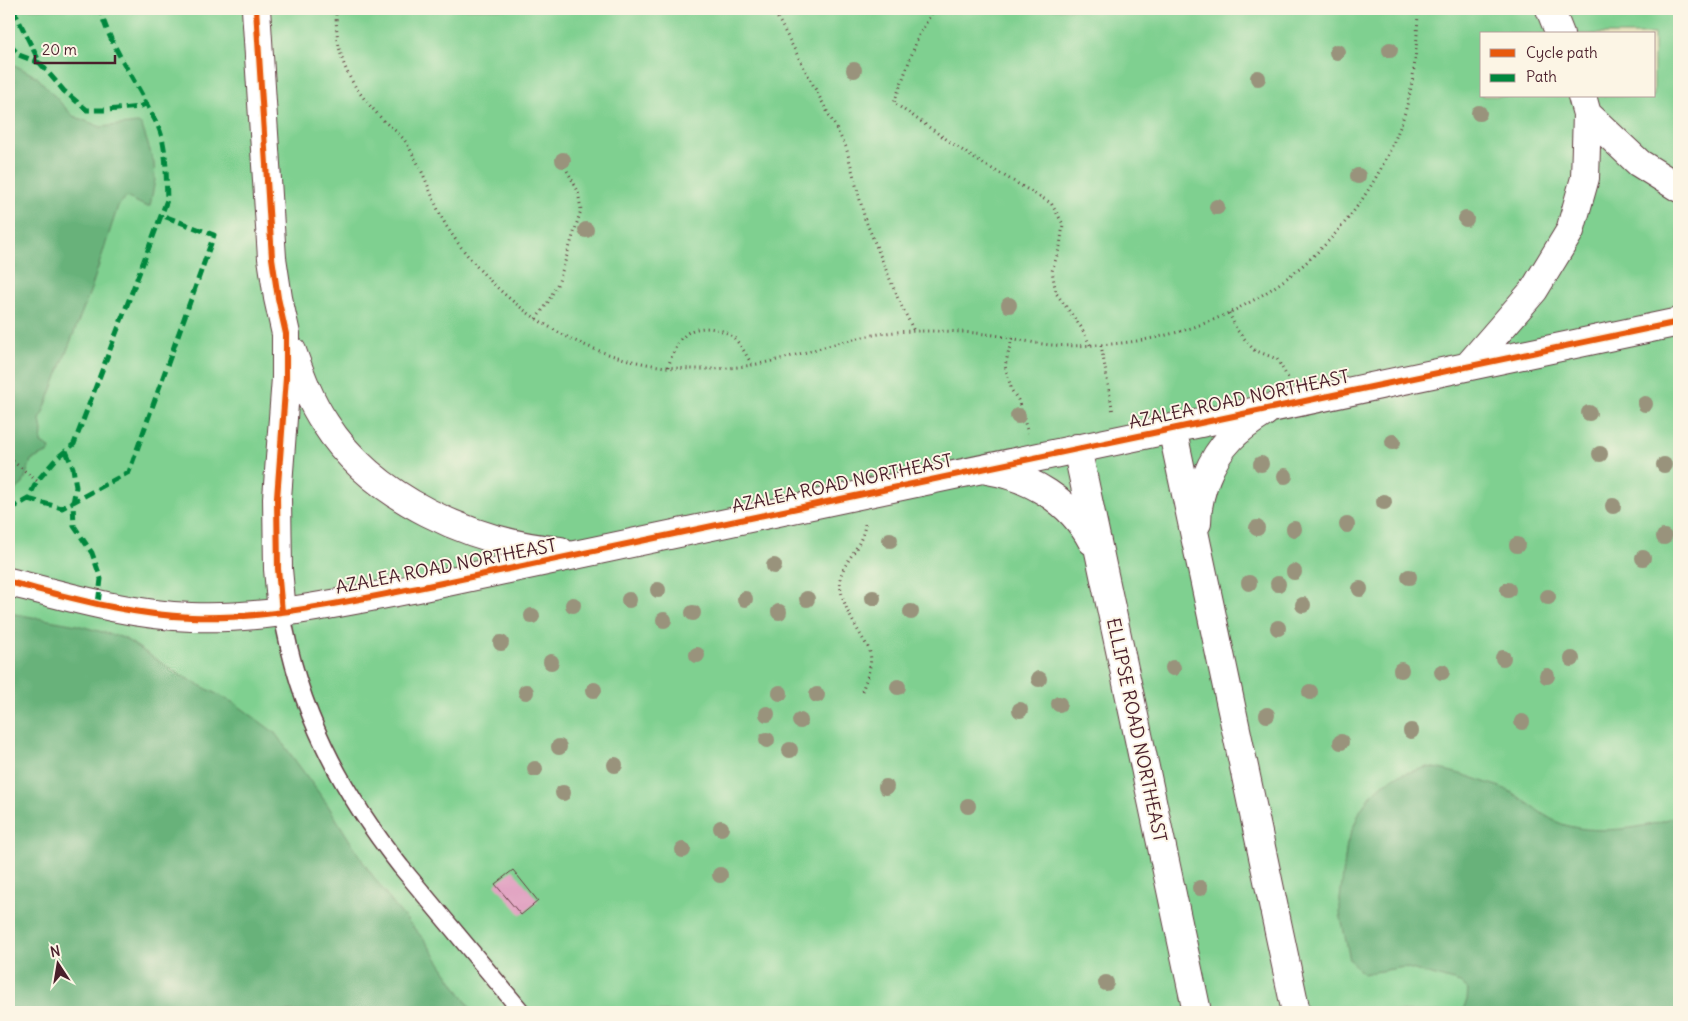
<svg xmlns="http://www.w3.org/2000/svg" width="1688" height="1021" viewBox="0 0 1688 1021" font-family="Delius,sans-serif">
	<rect width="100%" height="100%" fill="#fcf5e5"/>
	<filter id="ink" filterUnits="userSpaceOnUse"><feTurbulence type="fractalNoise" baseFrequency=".02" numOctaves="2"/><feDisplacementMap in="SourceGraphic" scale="10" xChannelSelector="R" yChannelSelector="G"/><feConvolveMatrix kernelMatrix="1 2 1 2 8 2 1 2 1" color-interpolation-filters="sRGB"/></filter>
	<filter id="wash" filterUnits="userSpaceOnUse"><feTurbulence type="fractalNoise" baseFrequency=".0096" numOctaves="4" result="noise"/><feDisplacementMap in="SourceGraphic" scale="20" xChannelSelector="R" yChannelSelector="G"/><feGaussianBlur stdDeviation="1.12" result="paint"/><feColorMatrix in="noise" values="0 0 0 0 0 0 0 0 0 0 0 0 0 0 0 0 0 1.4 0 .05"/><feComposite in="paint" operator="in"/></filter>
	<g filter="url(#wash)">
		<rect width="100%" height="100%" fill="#e7e0bb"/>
		<path fill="#7fd090" stroke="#64785e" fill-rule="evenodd" d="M 9,9 L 1679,9 L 1679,1012 L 9,1012 ZM 1482,34 L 1654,34 L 1654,96 L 1482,96 Z"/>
		<path fill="#67b27a" stroke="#586852" d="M 9,62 L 37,77 L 73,116 L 101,127 L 138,123 L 142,126 L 154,163 L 155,180 L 150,206 L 145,206 L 126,197 L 118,206 L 91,289 L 40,420 L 42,431 L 41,443 L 50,448 L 49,452 L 31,460 L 23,484 L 9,495 Z
			M 9,613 L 77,625 L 124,638 L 178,674 L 236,704 L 275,733 L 327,804 L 365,865 L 394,905 L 426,942 L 473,1012 L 9,1012 Z
			M 1428,767 C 1450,771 1467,775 1487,783 C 1494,785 1502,787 1509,791 C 1525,800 1540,814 1557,822 C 1587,836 1650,830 1679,814 L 1679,1012 L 1462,1012 L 1467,1000 L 1468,990 L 1460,983 L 1404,967 L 1363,974 L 1350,960 L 1340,913 L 1340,899 L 1347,843 L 1360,811 L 1370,796 L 1383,784 L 1399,775 Z"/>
		<g id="blocks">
			<path fill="#e2a5c3" d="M 513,870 L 538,901 L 521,915 L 495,884 Z"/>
		</g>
	</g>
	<g filter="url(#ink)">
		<use href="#blocks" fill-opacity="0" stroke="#623c41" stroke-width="1"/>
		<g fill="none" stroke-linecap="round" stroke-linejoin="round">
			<g stroke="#623c41" stroke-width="19">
				<path id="service" d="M 282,612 C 298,710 340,790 401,867 L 522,1012"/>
			</g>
			<g stroke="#623c41" stroke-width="30">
				<path id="minor" d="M 256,9 L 272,258 L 278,298 L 286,334 L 286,378 L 277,498 L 278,569 L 282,612
					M 1550,9 L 1560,34
					M 1587,114 L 1639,163 L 1679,188
					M 292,351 C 301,376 310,401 325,423 C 373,499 473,543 560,551
					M 1468,366 L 1534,290 L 1570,231 L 1585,178 L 1587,114 L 1582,96
					M 1172,428 L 1296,1012
					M 1077,448 L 1197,1012
					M 987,470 C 1030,477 1071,501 1092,541
					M 1197,523 C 1197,494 1210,459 1231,438 C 1241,427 1254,419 1265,412
					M 9,582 C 69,597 129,615 191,617 C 269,620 347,601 423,587 L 1679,322"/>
			</g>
			<path stroke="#623c41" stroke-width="3" stroke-dasharray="1 4" stroke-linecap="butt" d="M 336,9 C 336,61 348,83 383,120 C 390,127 399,133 405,141 C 409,146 412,154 416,160 C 428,182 434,205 447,227 C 514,331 630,385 752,365 C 801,357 847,336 896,332 C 922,330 959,331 985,334 C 1007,336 1029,343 1051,345 C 1065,346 1080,346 1095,345 C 1231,340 1347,259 1398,132 C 1414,93 1417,50 1418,9
				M 773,9 L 846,147 L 865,219 L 899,301 L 914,331
				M 934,9 L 918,37 L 894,103 L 975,159 L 1051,203 L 1063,224 L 1060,246 L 1052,271 L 1056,293 L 1081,327 L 1090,345
				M 1229,313 L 1237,330 L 1254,350 L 1277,359 L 1288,378
				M 536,319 L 547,304 L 559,281 L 581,210 L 578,191 L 564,165
				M 1012,338 L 1005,366 L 1012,391 L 1018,400 L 1028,433
				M 1101,345 L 1113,413
				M 668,367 C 672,356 675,344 684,336 C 695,324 720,327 732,336 C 740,343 747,356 752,365
				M 9,458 L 37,481
				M 862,691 C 866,680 873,664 870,653 C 869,648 866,644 863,639 C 853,622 841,602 840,582 C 839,566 865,545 865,522"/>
			<use href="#service" stroke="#fff" stroke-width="16"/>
			<use href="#minor" stroke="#fff" stroke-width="28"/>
			<path stroke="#00873e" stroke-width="5" stroke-dasharray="10 5" stroke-linecap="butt" d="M 13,9 L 40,63 L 64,91 L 87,110 L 108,110 L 139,107 L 147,103
				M 9,44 L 19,55 L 40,63
				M 66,451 L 73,468 L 76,487 L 73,503 L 74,526 L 92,553 L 101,579 L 98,604
				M 28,499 L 62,508 L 129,472 L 214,235 L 161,215
				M 9,510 L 28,499 L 37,481 L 57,458 L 74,444 L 167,200 C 166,178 167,155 161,134 C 159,127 155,120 151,113 C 135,78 110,47 100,9"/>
			<g stroke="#fcf5e5" stroke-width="9">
				<path id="cycleway" d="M 256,9 L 272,258 L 278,298 L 286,334 L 286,378 L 277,498 L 278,569 L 282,612
					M 9,582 C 69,597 129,615 191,617 C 269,620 347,601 423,587 L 1679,322"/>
			</g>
			<use href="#cycleway" stroke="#e8590c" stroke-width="6"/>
		</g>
		<g fill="#99937c">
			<circle cx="1390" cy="50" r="8"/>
			<circle cx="1337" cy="52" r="8"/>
			<circle cx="854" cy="70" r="8"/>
			<circle cx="1258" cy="78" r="8"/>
			<circle cx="1479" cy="113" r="8"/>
			<circle cx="563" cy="160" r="8"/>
			<circle cx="1358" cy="176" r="8"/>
			<circle cx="1217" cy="207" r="8"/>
			<circle cx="1466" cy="219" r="8"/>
			<circle cx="586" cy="230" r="8"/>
			<circle cx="1009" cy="305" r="8"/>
			<circle cx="1645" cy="404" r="8"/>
			<circle cx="1589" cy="413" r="8"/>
			<circle cx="1018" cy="416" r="8"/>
			<circle cx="1393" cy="442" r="8"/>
			<circle cx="1600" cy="454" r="8"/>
			<circle cx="1261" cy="464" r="8"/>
			<circle cx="1664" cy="465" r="8"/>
			<circle cx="1285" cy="476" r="8"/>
			<circle cx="1384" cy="502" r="8"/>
			<circle cx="1613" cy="506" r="8"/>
			<circle cx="1347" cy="525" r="8"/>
			<circle cx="1257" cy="528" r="8"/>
			<circle cx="1294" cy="529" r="8"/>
			<circle cx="1664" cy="537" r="8"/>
			<circle cx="890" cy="540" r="8"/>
			<circle cx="1517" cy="545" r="8"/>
			<circle cx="1643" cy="558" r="8"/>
			<circle cx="774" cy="566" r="8"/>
			<circle cx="1294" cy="572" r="8"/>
			<circle cx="1409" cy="577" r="8"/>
			<circle cx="1249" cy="583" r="8"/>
			<circle cx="1278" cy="584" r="8"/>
			<circle cx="1360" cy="589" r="8"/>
			<circle cx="658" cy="590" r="8"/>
			<circle cx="1508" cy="590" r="8"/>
			<circle cx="1548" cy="597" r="8"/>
			<circle cx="873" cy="598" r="8"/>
			<circle cx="745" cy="599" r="8"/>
			<circle cx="807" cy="599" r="8"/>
			<circle cx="629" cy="600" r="8"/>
			<circle cx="573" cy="605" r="8"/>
			<circle cx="1303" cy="605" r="8"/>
			<circle cx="779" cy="612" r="8"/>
			<circle cx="911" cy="612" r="8"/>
			<circle cx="693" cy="613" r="8"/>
			<circle cx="532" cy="616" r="8"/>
			<circle cx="664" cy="620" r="8"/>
			<circle cx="1278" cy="628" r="8"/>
			<circle cx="501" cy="643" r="8"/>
			<circle cx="697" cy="655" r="8"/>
			<circle cx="1503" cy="658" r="8"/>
			<circle cx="1572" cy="659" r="8"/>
			<circle cx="551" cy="662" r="8"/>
			<circle cx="1173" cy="668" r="8"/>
			<circle cx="1401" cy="670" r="8"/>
			<circle cx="1442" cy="672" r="8"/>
			<circle cx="1547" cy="676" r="8"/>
			<circle cx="1039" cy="679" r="8"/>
			<circle cx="898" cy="687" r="8"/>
			<circle cx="594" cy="690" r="8"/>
			<circle cx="526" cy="692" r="8"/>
			<circle cx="1310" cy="692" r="8"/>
			<circle cx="780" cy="693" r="8"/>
			<circle cx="817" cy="695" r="8"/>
			<circle cx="1059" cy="704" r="8"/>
			<circle cx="1020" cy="710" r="8"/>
			<circle cx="767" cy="714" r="8"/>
			<circle cx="1267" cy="715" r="8"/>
			<circle cx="800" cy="721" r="8"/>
			<circle cx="1522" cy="722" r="8"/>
			<circle cx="1411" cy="731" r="8"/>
			<circle cx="767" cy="740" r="8"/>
			<circle cx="1341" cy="742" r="8"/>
			<circle cx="559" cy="747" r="8"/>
			<circle cx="790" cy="750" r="8"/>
			<circle cx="615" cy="765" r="8"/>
			<circle cx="535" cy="769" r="8"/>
			<circle cx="886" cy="787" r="8"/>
			<circle cx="563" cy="793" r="8"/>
			<circle cx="968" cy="806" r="8"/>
			<circle cx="721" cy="828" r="8"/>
			<circle cx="683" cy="850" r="8"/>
			<circle cx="720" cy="875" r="8"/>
			<circle cx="1200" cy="888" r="8"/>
			<circle cx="1106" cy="983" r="8"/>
		</g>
	</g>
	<g text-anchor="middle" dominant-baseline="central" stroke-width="4" stroke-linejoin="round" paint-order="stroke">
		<g font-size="18" fill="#4a1f2b" stroke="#fcf5e5">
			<text transform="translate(1239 399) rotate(-12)">AZALEA ROAD NORTHEAST</text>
			<text transform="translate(842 483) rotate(-12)">AZALEA ROAD NORTHEAST</text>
			<text transform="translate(446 566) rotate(-11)">AZALEA ROAD NORTHEAST</text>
			<text transform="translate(1137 730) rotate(78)">ELLIPSE ROAD NORTHEAST</text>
		</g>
	</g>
	<rect width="1688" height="1021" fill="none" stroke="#fcf5e5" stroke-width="30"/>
	<rect x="1480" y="32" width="175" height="65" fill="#fcf5e5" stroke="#b59f9b"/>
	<rect x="1490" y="49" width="25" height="8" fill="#e8590c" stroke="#b59f9b"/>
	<text x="1526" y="58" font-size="15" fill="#4a1f2b">Cycle path</text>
	<rect x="1490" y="74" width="25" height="8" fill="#00873e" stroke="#b59f9b"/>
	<text x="1526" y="82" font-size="15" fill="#4a1f2b">Path</text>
	<g transform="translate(58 964) rotate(348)" stroke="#fcf5e5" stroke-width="4" paint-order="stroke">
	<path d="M0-4L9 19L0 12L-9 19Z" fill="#4a1f2b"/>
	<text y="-8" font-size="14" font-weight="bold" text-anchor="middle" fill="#4a1f2b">N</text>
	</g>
	<path d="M35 55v8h80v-8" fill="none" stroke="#4a1f2b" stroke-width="2.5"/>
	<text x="42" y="55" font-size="15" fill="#4a1f2b" stroke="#fcf5e5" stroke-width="4" paint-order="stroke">20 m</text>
</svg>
